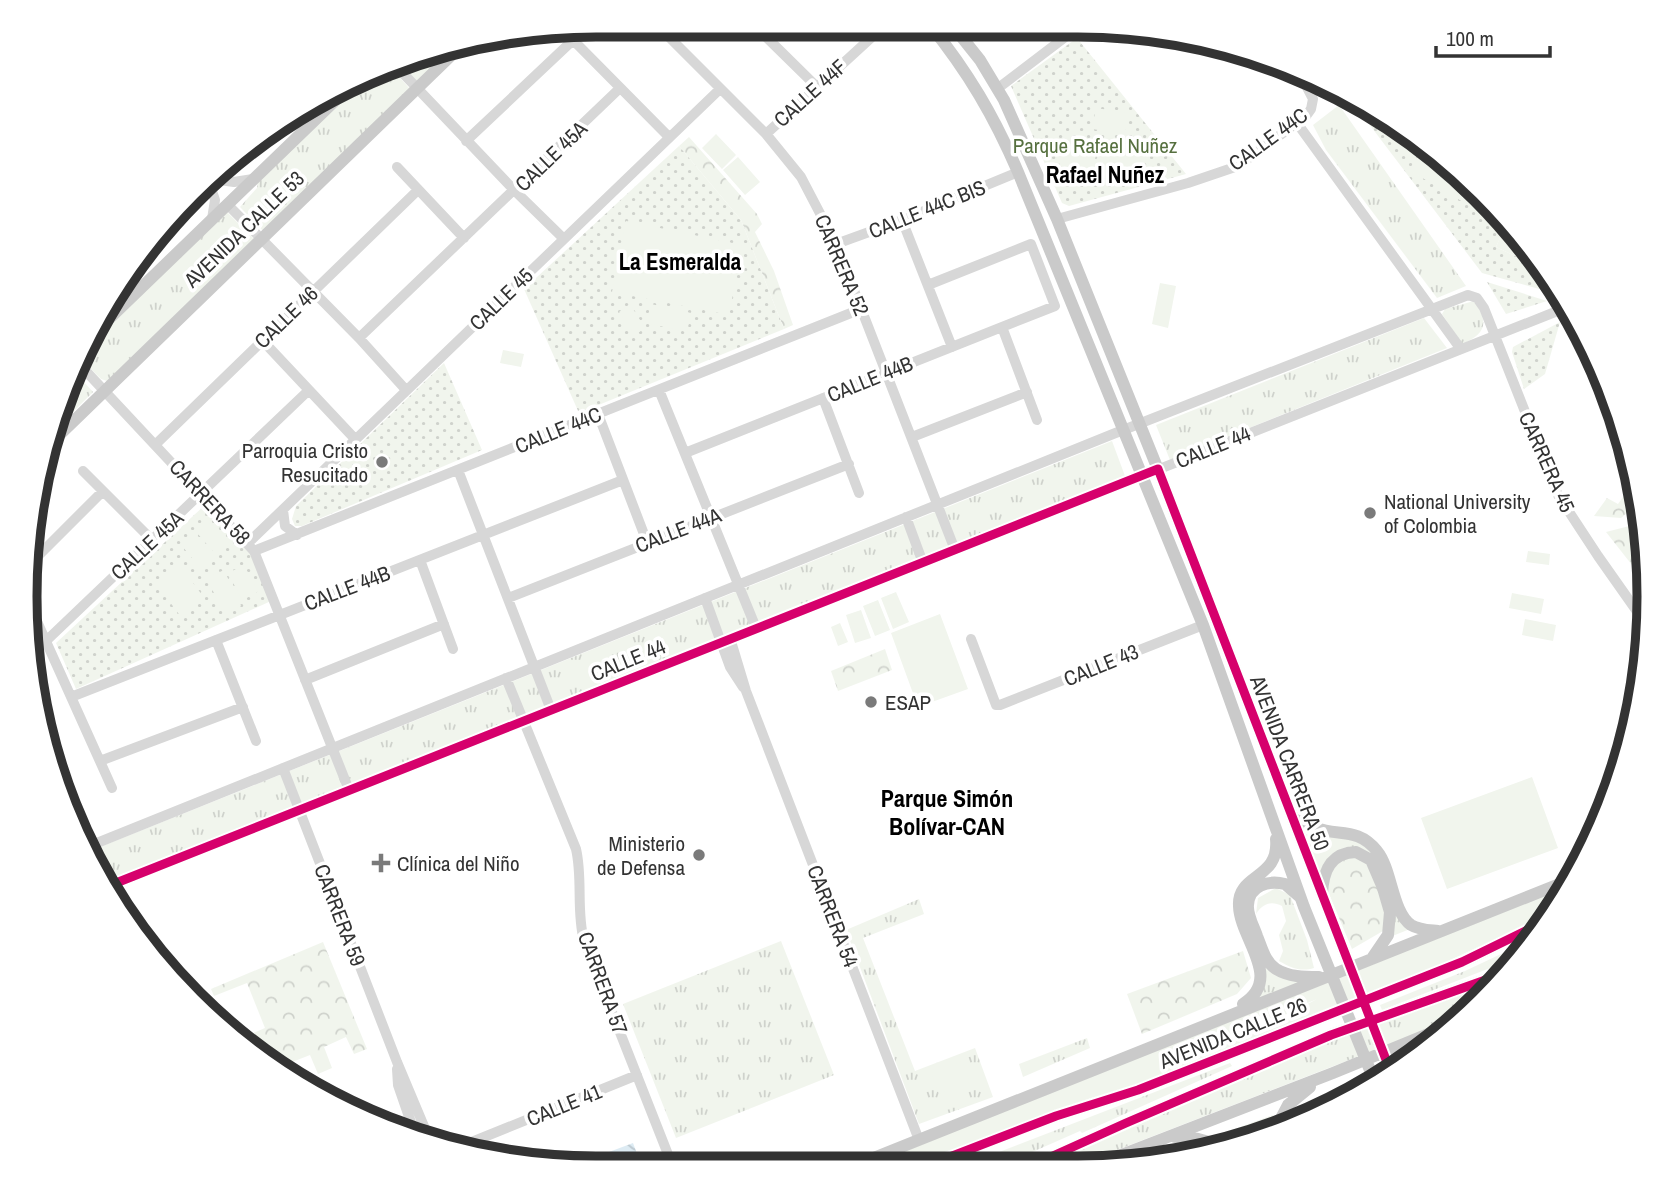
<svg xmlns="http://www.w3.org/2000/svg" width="1674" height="1193" viewBox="0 0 1674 1193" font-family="'Archivo Narrow',sans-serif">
	<defs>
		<pattern id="grass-tufts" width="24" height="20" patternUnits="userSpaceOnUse" patternTransform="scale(1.75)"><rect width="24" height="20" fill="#f1f5ed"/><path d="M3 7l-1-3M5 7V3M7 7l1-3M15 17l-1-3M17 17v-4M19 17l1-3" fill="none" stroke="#cfd2cc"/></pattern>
		<pattern id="forest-crowns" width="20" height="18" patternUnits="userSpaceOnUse" patternTransform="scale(1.75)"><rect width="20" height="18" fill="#f1f5ed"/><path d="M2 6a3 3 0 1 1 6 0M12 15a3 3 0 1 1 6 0" fill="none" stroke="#cfd2cc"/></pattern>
		<pattern id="park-dots" width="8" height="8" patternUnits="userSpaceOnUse" patternTransform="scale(1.75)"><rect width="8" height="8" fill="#f1f5ed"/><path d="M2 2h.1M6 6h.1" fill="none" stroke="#cfd2cc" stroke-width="1.8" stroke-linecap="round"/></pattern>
		<pattern id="water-waves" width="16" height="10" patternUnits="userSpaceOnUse" patternTransform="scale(1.75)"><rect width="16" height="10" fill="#ddebf3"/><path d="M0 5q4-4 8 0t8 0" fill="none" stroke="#becad1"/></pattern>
	</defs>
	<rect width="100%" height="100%" fill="#fff"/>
	<path fill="url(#grass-tufts)" d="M 457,43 L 416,82 L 401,66 L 448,44 Z
		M 392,69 L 410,89 L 263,231 L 240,207 L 257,188 L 258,181 L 357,86 Z
		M 1339,105 L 1466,286 L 1437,298 L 1326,150 L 1313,125 Z
		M 226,211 L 255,240 L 107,381 L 101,379 L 83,361 C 84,350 95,342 100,332 Z
		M 1474,301 C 1490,323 1485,334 1462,344 L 1442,314 L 1445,309 Z
		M 1424,318 L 1447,348 L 1170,460 L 1156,425 Z
		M 74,371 L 93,392 L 54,431 Z
		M 1112,441 L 1125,476 L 109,881 L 90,851 Z
		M 1302,824 L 1347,836 L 1375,852 L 1410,929 L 1390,937 L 1320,874 Z
		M 1276,888 L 1290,895 L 1307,940 L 1314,968 C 1301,972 1291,968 1279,961 L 1283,951 L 1279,935 L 1286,921 L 1282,906 C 1271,900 1262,904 1256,914 L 1258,898 Z
		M 919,899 L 924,914 L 863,938 L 915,1071 L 975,1048 L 993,1097 L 919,1124 L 846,930 Z
		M 1535,938 L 1521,956 L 1382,1010 L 1380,1005 L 1465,971 Z
		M 781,941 L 834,1075 L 676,1138 L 623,1004 Z
		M 1262,963 L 1280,977 L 1300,982 L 1258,999 Z
		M 1497,981 L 1465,1015 L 1081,1164 L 1045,1164 L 1323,1043 Z
		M 1087,1038 L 1090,1048 L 1023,1077 L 1019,1064 Z
		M 1230,1063 L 1232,1066 L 1082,1133 L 1080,1131 L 1005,1164 L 983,1165 L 981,1159 Z
		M 1273,1115 L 1271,1128 L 1223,1142 L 1213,1137 Z
		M 1190,1142 L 1202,1144 L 1200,1149 L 1153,1164 L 1112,1163 Z"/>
	<path fill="url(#forest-crowns)" d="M 689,137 L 757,214 L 762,224 L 755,232 L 774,271 L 793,325 L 784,329 L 741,220 L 679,146 Z
		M 1628,490 L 1637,505 L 1621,518 L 1594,516 L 1607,498 L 1618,504 Z
		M 1645,522 L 1645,548 L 1632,565 L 1606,532 Z
		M 885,649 L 892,670 L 838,691 L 831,671 Z
		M 1355,857 L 1368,863 L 1385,904 L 1383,931 L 1352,949 L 1327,889 L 1333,863 Z
		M 323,942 L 367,1049 L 354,1054 L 346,1037 L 324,1047 L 332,1068 L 318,1074 L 310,1055 L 277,1068 L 248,1050 L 237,1040 L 265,1028 L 247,983 L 214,996 L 211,989 Z
		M 1243,951 L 1251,978 L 1237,994 L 1142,1034 L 1127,994 Z"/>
	<path fill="url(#park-dots)" d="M 1077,38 L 1186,174 L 1069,206 L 1062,203 L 1011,86 Z
		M 1347,95 L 1364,101 L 1422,149 L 1410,170 L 1497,221 L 1501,214 L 1508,220 L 1496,247 L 1543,269 L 1561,295 L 1482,273 Z
		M 679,146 L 741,220 L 784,329 L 579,413 L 524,289 Z
		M 1487,282 L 1547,301 L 1506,314 Z
		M 1560,322 L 1545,374 L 1524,389 L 1512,352 L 1513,347 Z
		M 444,363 L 482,450 L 302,526 L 295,526 L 292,519 L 296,506 Z
		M 206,504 L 252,552 L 271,601 L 76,689 L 56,643 Z"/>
	<path fill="#f1f5ed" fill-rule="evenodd" d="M 1096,108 L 1128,113 L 1125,134 L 1092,129 Z
		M 716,134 L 736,155 L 722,169 L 702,148 Z
		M 1062,147 L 1096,153 L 1093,173 L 1059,167 Z
		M 1108,147 L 1146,151 L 1143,172 L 1105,167 Z
		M 1422,149 L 1501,214 L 1497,222 L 1409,170 Z
		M 738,157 L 760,182 L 745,195 L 723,170 Z
		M 1508,220 L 1543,269 L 1496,247 Z
		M 626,221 L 742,245 L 729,315 L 612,292 Z
		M 1160,283 L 1176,286 L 1168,328 L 1152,324 Z
		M 630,304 L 645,328 L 635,335 L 619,312 Z
		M 651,304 L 691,313 L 687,332 L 646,323 Z
		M 503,350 L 524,354 L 521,367 L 500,363 Z
		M 211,522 L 230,545 L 217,556 L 197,533 Z
		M 195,535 L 215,558 L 202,570 L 182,546 Z
		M 1528,551 L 1550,554 L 1549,565 L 1526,562 Z
		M 179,564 L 205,599 L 181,617 L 155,582 Z
		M 244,565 L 258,592 L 242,600 L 228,573 Z
		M 224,570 L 241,606 L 224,615 L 207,578 Z
		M 896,592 L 909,622 L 893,629 L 881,598 Z
		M 1512,593 L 1544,599 L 1541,614 L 1509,608 Z
		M 878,600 L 890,630 L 875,636 L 863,606 Z
		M 861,610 L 871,638 L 855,643 L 846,615 Z
		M 940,614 L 968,689 L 918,707 L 891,633 Z
		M 1525,619 L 1556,625 L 1553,641 L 1522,635 Z
		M 840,623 L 848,642 L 838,646 L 831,627 Z
		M 1532,777 L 1558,848 L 1447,889 L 1421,818 Z
		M 1569,884 L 1550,914 L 1411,978 L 1138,1086 L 1091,1098 L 917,1165 L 870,1165 ZM 1317,999 L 1290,1013 L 1290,1017 L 1258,1030 L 1253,1024 L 1241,1029 L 1258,1019 L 1255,1014 L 1266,1019 L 1287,1014 L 1284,1007 L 1288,1006 L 1285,1008 L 1287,1012 Z
		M 962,1061 L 970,1082 L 939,1094 L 931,1073 Z"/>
	<path fill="url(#water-waves)" d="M 633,1143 L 642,1167 L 615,1167 L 609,1152 Z"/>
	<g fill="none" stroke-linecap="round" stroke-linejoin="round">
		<path stroke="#d7d7d7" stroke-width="10" d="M 657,25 L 766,134 L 801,177 L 836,244 L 955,550
			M 754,25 L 817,87
			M 670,38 L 684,25
			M 769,39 L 784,25
			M 574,41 L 668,136
			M 397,67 L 515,191 L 564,239
			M 997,89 L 1081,25
			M 1297,123 L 1460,348
			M 766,134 L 885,25
			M 466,141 L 589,25
			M 397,167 L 464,238
			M 212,179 L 234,182 L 253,179
			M 209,182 L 215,200 L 212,219
			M 227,204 L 359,338 L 406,390
			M 1057,219 L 1188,183 L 1238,166 L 1306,116 L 1311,109 L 1313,99 L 1302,78
			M 902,220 L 952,347
			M 836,244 L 902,220 L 1018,172
			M 1002,327 L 1037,420
			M 359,338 L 620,88
			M 262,340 L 355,439
			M 79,356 L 82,367 L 254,551 L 349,790
			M 659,390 L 756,628
			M 823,398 L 859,493
			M 598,414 L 647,542
			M 912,437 L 1027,392
			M 156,444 L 418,190
			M 685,453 L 1055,306 L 1031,244 L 928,285
			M 458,470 L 551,710
			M 83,471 L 152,540
			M 283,510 L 285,526 L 297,535
			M 906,517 L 923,563
			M 248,543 L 720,89
			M 254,551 L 861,309
			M 420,560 L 453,649
			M 33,561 L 103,491
			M 508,598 L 849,464
			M 705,598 L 730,667 L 743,687
			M 31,608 L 112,788
			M 730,638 L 746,691 L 919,1140
			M 971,639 L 996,705 L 1000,705 L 1203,625
			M 216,640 L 256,741
			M 46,641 L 309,390
			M 506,678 L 576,849 C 583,879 576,911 584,941 L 673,1167
			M 305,680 L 444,624
			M 71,697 L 623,480
			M 100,761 L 243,707
			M 283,768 L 397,1062 L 431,1143
			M 87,847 L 1113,434 L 1468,295 L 1477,298 L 1484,308 L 1558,495 L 1598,556 L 1648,627
			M 111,885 L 1560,310
			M 397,1069 L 398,1085 L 416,1137
			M 452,1150 L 637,1075"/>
		<path stroke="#cacaca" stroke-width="12" d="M 930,25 C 968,72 994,116 1018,172 L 1203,625 L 1304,907 L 1374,1080
			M 952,25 L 980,60 L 1004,100 L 1057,219 L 1161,477 L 1390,1070
			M 83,344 L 345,91
			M 50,444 L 465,42
			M 1293,809 C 1323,848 1351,818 1377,851 C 1392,869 1392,912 1411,925 C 1419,930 1429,930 1438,931
			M 1322,894 C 1323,871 1330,853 1356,852 L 1371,860 L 1383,888 L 1390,912 L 1388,935 L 1373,957
			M 1300,897 L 1285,884 C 1269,880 1249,885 1248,905 C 1247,915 1254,927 1257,936 C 1262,948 1265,962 1276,969 C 1289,977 1304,977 1319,977
			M 1243,1004 C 1284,978 1240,940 1239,906 C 1237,873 1280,880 1276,839
			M 1277,1126 L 1288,1105 L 1310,1087
			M 1175,1137 L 1191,1137 L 1216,1144
			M 1035,1164 L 1126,1123 L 1331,1035 L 1505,973
			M 1098,1164 L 1333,1073 L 1460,1021
			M 856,1165 L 1572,879
			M 929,1165 L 1056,1116 L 1138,1090 L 1462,962 L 1546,921"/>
		<g stroke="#fff" stroke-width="13">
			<path id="cycleway" d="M 111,885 L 1158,469 L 1390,1070
				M 1035,1164 L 1126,1123 L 1331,1035 L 1505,973
				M 929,1165 L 1056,1116 L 1138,1090 L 1462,962 L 1546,921"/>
		</g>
		<use href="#cycleway" stroke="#d6006c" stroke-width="9"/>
	</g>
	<g fill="#7a7a7a" stroke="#fff" stroke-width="2.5">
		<circle cx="382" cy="462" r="7"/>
		<circle cx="1370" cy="513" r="7"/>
		<circle cx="871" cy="702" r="7"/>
		<circle cx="699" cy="855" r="7"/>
		<path d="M377.5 852.5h7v7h7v7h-7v7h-7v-7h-7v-7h7z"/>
	</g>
	<g text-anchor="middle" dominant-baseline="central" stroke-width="7" stroke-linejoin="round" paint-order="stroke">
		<g font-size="21" fill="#333" stroke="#fff">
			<text transform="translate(810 93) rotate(-42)">CALLE 44F</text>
			<text transform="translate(1268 139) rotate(-36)">CALLE 44C</text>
			<text transform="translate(551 156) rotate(-44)">CALLE 45A</text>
			<text transform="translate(927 209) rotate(-22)">CALLE 44C BIS</text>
			<text transform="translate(244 229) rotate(-44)">AVENIDA CALLE 53</text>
			<text transform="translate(842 265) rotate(67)">CARRERA 52</text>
			<text transform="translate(501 299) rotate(-44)">CALLE 45</text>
			<text transform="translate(286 317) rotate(-44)">CALLE 46</text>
			<text transform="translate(870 379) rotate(-22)">CALLE 44B</text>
			<text transform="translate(558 430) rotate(-22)">CALLE 44C</text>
			<text transform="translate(1213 447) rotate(-22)">CALLE 44</text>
			<text transform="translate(1547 462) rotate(66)">CARRERA 45</text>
			<text transform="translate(210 502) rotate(47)">CARRERA 58</text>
			<text transform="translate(678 530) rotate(-21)">CALLE 44A</text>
			<text transform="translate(147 545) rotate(-43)">CALLE 45A</text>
			<text transform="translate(347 588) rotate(-21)">CALLE 44B</text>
			<text transform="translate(628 660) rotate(-22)">CALLE 44</text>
			<text transform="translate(1101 665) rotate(-22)">CALLE 43</text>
			<text transform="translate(1290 763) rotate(69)">AVENIDA CARRERA 50</text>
			<text transform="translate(340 915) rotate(69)">CARRERA 59</text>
			<text transform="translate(833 916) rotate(69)">CARRERA 54</text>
			<text transform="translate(603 983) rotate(70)">CARRERA 57</text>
			<text transform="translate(1233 1033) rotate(-22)">AVENIDA CALLE 26</text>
			<text transform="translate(564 1105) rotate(-22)">CALLE 41</text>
		</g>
		<g font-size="21" fill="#56703f" stroke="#fff">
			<text x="1095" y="145">Parque Rafael Nuñez</text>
		</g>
		<g font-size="21" fill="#333" stroke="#fff" text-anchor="start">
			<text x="368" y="450" text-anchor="end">Parroquia Cristo<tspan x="368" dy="24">Resucitado</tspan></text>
			<text x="1384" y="501">National University<tspan x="1384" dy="24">of Colombia</tspan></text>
			<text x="885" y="702">ESAP</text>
			<text x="685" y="843" text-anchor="end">Ministerio<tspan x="685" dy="24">de Defensa</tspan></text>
			<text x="397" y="863">Clínica del Niño</text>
		</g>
		<g font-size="23" font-weight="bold" fill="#000" stroke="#fff">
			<text x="1105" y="174">Rafael Nuñez</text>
			<text x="680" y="261">La Esmeralda</text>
		</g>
		<g font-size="24" font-weight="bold" fill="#000" stroke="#fff">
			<text x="947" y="798">Parque Simón<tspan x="947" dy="28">Bolívar-CAN</tspan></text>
		</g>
	</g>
	<path d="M0 0H1674V1193H0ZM596 37H1078A559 559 0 0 1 1637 596V597A559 559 0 0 1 1078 1156H596A559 559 0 0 1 37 597V596A559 559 0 0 1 596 37Z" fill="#fff" fill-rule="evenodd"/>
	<path fill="none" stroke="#333" stroke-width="9" d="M596 37H1078A559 559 0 0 1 1637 596V597A559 559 0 0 1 1078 1156H596A559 559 0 0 1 37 597V596A559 559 0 0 1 596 37Z"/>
	<path d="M1436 46v10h114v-10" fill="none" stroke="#333333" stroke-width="3.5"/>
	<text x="1446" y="46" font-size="21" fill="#333333" stroke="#ffffff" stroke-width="5" paint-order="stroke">100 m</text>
</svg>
